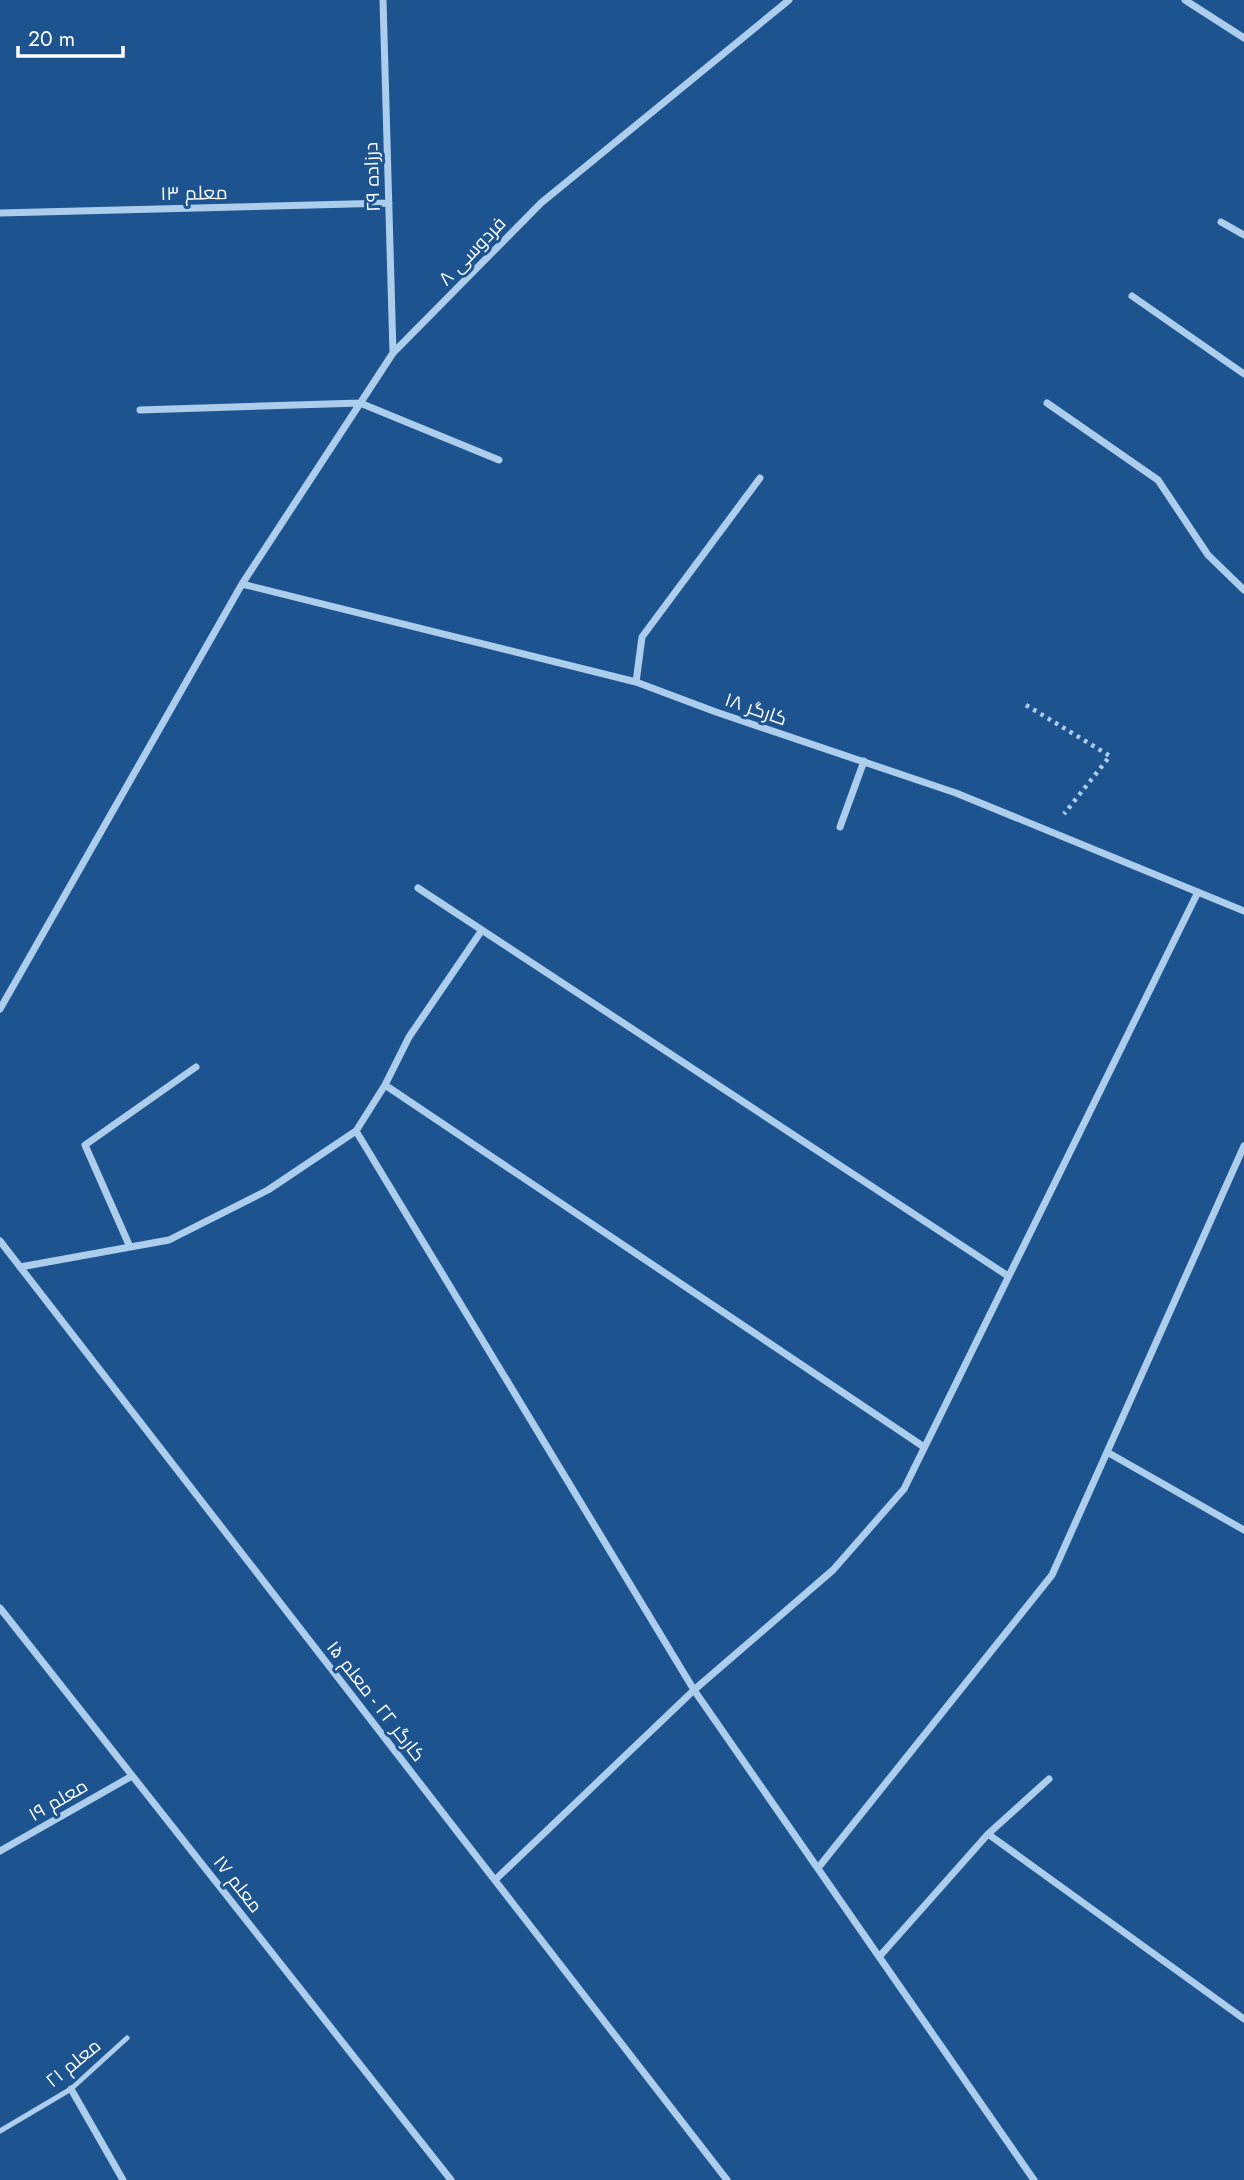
<svg xmlns="http://www.w3.org/2000/svg" width="1244" height="2180" viewBox="0 0 1244 2180" font-family="Jost,Cairo,sans-serif">
	<rect width="100%" height="100%" fill="#1d5490"/>
	<g fill="none" stroke-linecap="round" stroke-linejoin="round">
		<path stroke="#adcded" stroke-width="4.5" stroke-dasharray="3.5 5" stroke-linecap="butt" d="M 1026,705 L 1110,756 L 1064,814"/>
		<path stroke="#adcded" stroke-width="5" d="M 0,2131 L 71,2089 L 127,2038"/>
		<path stroke="#adcded" stroke-width="7" d="M 383,0 L 393,353
			M 1185,0 L 1244,38
			M 0,213 L 389,203
			M 1221,222 L 1244,235
			M 1132,296 L 1244,374
			M 1047,403 L 1158,480 L 1208,555 L 1244,590
			M 140,410 L 360,403 L 499,460
			M 242,584 L 636,682 L 716,712 L 956,793 L 1244,911
			M 636,682 L 642,637 L 760,478
			M 840,827 L 864,761
			M 418,888 L 1008,1276
			M 0,1009 L 242,584 L 393,353 L 541,203 L 789,0
			M 385,1085 L 924,1447
			M 356,1131 L 694,1690 L 1034,2180
			M 0,1241 L 727,2180
			M 130,1247 L 85,1145 L 196,1067
			M 20,1267 L 169,1240 L 268,1190 L 356,1131 L 385,1085 L 409,1037 L 482,930
			M 1107,1452 L 1244,1530
			M 0,1608 L 451,2180
			M 988,1834 L 1244,2019
			M 0,1851 L 132,1776
			M 818,1868 L 1052,1575 L 1244,1146
			M 495,1880 L 694,1690 L 833,1570 L 904,1489 L 1198,892
			M 879,1957 L 988,1834 L 1049,1779
			M 71,2089 L 123,2180"/>
	</g>
	<g text-anchor="middle" dominant-baseline="central" stroke-width="6" stroke-linejoin="round" paint-order="stroke">
		<g font-size="19" fill="#fff" stroke="#1d5490">
			<text transform="translate(372 177) rotate(-92)">درزاده ۲۹</text>
			<text transform="translate(194 193) rotate(-1)">معلم ۱۳</text>
			<text transform="translate(472 251) rotate(-46)">فردوسی ۸</text>
			<text transform="translate(756 709) rotate(19)">کارگر ۱۸</text>
			<text transform="translate(376 1701) rotate(52)">کارگر ۲۲ - معلم ۱۵</text>
			<text transform="translate(58 1800) rotate(-30)">معلم ۱۹</text>
			<text transform="translate(238 1884) rotate(52)">معلم ۱۷</text>
			<text transform="translate(73 2063) rotate(-39)">معلم ۲۱</text>
		</g>
	</g>
	<path d="M18 46v10h105v-10" fill="none" stroke="#ffffff" stroke-width="3.5"/>
	<text x="28" y="46" font-size="21" fill="#ffffff" stroke="#1d5490" stroke-width="5" paint-order="stroke">20 m</text>
</svg>
